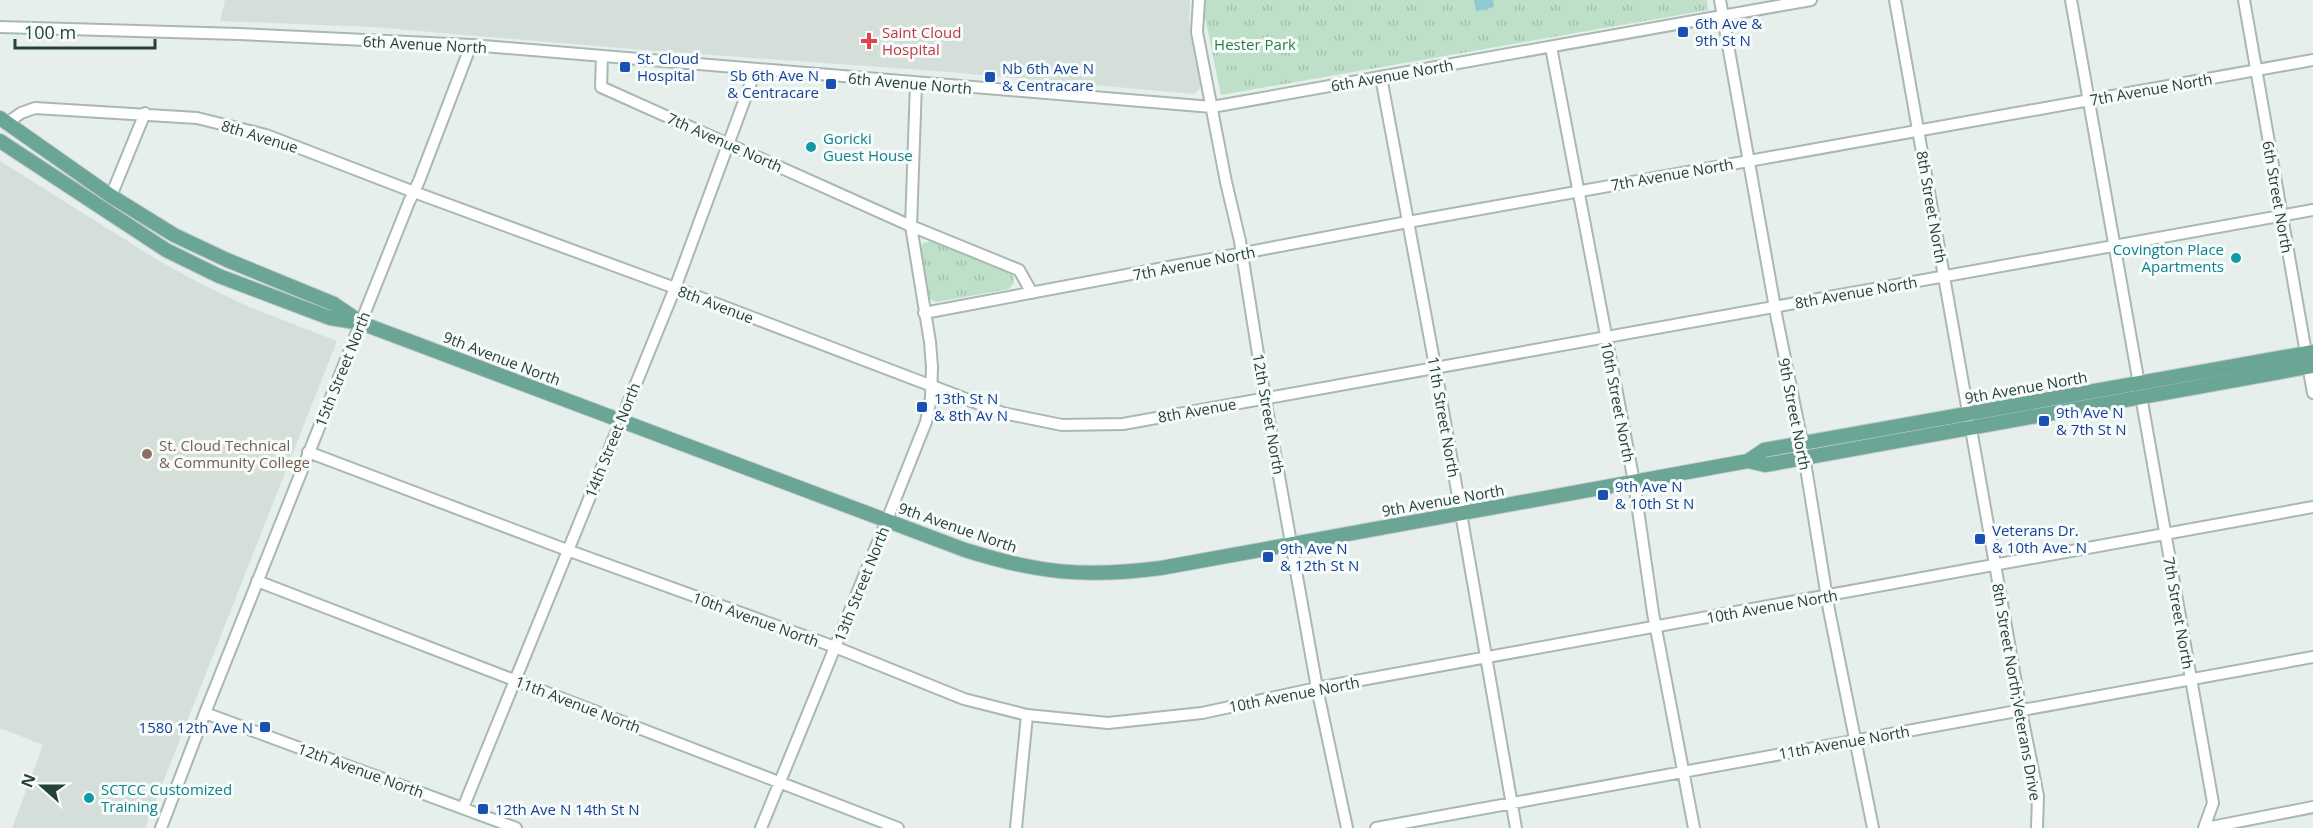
<svg xmlns="http://www.w3.org/2000/svg" width="2313" height="828" viewBox="0 0 2313 828" font-family="'Open Sans',sans-serif">
	<defs>
		<pattern id="grass-tufts" width="24" height="20" patternUnits="userSpaceOnUse" patternTransform="scale(1.5)"><rect width="24" height="20" fill="#bfe0c8"/><path d="M3 7l-1-3M5 7V3M7 7l1-3M15 17l-1-3M17 17v-4M19 17l1-3" fill="none" stroke="#a4c1ad"/></pattern>
	</defs>
	<rect width="100%" height="100%" fill="#e6efeb"/>
	<path fill="#d4dfda" d="M 225,0 L 1190,0 L 1189,23 L 1201,82 L 1199,90 L 1194,94 L 1182,93 L 950,72 L 644,50 L 373,27 L 220,21 Z
		M 0,161 L 161,262 L 198,282 L 247,306 L 337,341 L 145,828 L 12,828 L 43,745 L 0,728 Z"/>
	<path fill="url(#grass-tufts)" d="M 1205,0 L 1707,0 L 1708,10 L 1221,95 L 1205,17 Z
		M 931,241 L 1010,273 L 1013,275 L 1014,283 L 1009,289 L 936,302 L 928,298 L 920,248 L 923,243 Z"/>
	<path fill="#bfe0c8" d="M 1257,25 L 1260,40 L 1227,45 L 1224,30 Z
		M 1259,45 L 1262,60 L 1230,66 L 1227,51 Z"/>
	<path fill="#8ec9d4" d="M 1474,0 L 1493,0 L 1494,7 L 1476,11 Z"/>
	<g fill="none" stroke-linecap="round" stroke-linejoin="round">
		<g stroke="#a8b8b2" stroke-width="14">
			<path id="minor" d="M 1199,0 L 1197,32 L 1226,182 L 1240,241 L 1265,398 L 1317,688 L 1347,828
				M 1720,0 L 1777,319 L 1801,437 L 1829,610 L 1873,828
				M 1895,0 L 2021,711 L 2038,796 L 2037,828
				M 2071,0 L 2139,384
				M 2244,0 L 2313,393
				M 0,27 L 239,34 L 471,45 L 1212,107 L 1811,0
				M 1551,47 L 1634,482 L 1653,613 L 1694,828
				M 602,56 L 601,87 L 911,226 L 1019,270 L 1032,293
				M 1381,77 L 1438,382 L 1516,828
				M 7,123 L 21,113 L 35,108 L 197,118 L 266,135 L 414,192 L 675,288 L 1003,413 L 1062,425 L 1123,424 L 2313,210
				M 111,196 L 145,113
				M 924,313 L 1397,224 L 2313,60
				M 2141,396 L 2213,803 L 2204,828
				M 308,452 L 567,550 L 835,647 L 964,699 L 1027,715 L 1108,723 L 1202,713 L 1317,688 L 2313,507
				M 257,581 L 898,828
				M 205,713 L 516,828
				M 463,808 L 675,288 L 756,69
				M 161,828 L 205,713 L 409,202 L 419,181 L 471,45
				M 761,828 L 883,530 L 926,422 L 931,398 L 932,367 L 930,342 L 911,226 L 916,84
				M 1016,828 L 1027,715
				M 1376,828 L 2313,657
				M 2206,828 L 2313,807"/>
		</g>
		<g stroke="#c2cac8" stroke-width="16">
			<path id="major" d="M 0,118 L 111,196 L 174,235 L 227,260 L 334,304 L 359,321
				M 0,141 L 166,250 L 219,276 L 330,318 L 361,323 L 965,550 C 1038,573 1084,578 1161,568 L 1748,461 L 1764,450 L 2313,352
				M 1748,461 L 1765,465 L 2313,366"/>
		</g>
		<use href="#minor" stroke="#fff" stroke-width="10"/>
		<use href="#major" stroke="#6aa596" stroke-width="14"/>
	</g>
	<g fill="#1a4fb4" stroke="#f7fbf9" stroke-width="2">
		<rect x="1677" y="26" width="12" height="12" rx="3"/>
		<rect x="619" y="61" width="12" height="12" rx="3"/>
		<rect x="984" y="71" width="12" height="12" rx="3"/>
		<rect x="825" y="78" width="12" height="12" rx="3"/>
		<rect x="916" y="401" width="12" height="12" rx="3"/>
		<rect x="2038" y="415" width="12" height="12" rx="3"/>
		<rect x="1597" y="489" width="12" height="12" rx="3"/>
		<rect x="1974" y="533" width="12" height="12" rx="3"/>
		<rect x="1262" y="551" width="12" height="12" rx="3"/>
		<rect x="259" y="721" width="12" height="12" rx="3"/>
		<rect x="477" y="803" width="12" height="12" rx="3"/>
	</g>
	<path fill="#e0444e" stroke="#f7fbf9" stroke-width="2" d="M866 32h6v6h6v6h-6v6h-6v-6h-6v-6h6z"/>
	<g fill="#0f9aa8" stroke="#f7fbf9" stroke-width="2">
		<circle cx="811" cy="147" r="6"/>
		<circle cx="2236" cy="258" r="6"/>
		<circle cx="89" cy="798" r="6"/>
	</g>
	<circle fill="#8d6e63" stroke="#f7fbf9" stroke-width="2" cx="147" cy="454" r="6"/>
	<g text-anchor="middle" dominant-baseline="central" stroke-width="6" stroke-linejoin="round" paint-order="stroke">
		<g font-size="15" fill="#164399" stroke="#f7fbf9" text-anchor="start">
			<text x="1695" y="23">6th Ave &amp;<tspan x="1695" dy="17">9th St N</tspan></text>
			<text x="637" y="58">St. Cloud<tspan x="637" dy="17">Hospital</tspan></text>
			<text x="1002" y="68">Nb 6th Ave N<tspan x="1002" dy="17">&amp; Centracare</tspan></text>
			<text x="819" y="75" text-anchor="end">Sb 6th Ave N<tspan x="819" dy="17">&amp; Centracare</tspan></text>
			<text x="934" y="398">13th St N<tspan x="934" dy="17">&amp; 8th Av N</tspan></text>
			<text x="2056" y="412">9th Ave N<tspan x="2056" dy="17">&amp; 7th St N</tspan></text>
			<text x="1615" y="486">9th Ave N<tspan x="1615" dy="17">&amp; 10th St N</tspan></text>
			<text x="1992" y="530">Veterans Dr.<tspan x="1992" dy="17">&amp; 10th Ave. N</tspan></text>
			<text x="1280" y="548">9th Ave N<tspan x="1280" dy="17">&amp; 12th St N</tspan></text>
			<text x="253" y="727" text-anchor="end">1580 12th Ave N</text>
			<text x="495" y="809">12th Ave N 14th St N</text>
		</g>
		<g font-size="15" fill="#be3a42" stroke="#f7fbf9" text-anchor="start">
			<text x="882" y="32">Saint Cloud<tspan x="882" dy="17">Hospital</tspan></text>
		</g>
		<g font-size="15" fill="#24423a" stroke="#f7fbf9">
			<text transform="translate(425 44) rotate(3)">6th Avenue North</text>
			<text transform="translate(1392 75) rotate(-10)">6th Avenue North</text>
			<text transform="translate(910 83) rotate(5)">6th Avenue North</text>
			<text transform="translate(2151 89) rotate(-10)">7th Avenue North</text>
			<text transform="translate(260 136) rotate(17)">8th Avenue</text>
			<text transform="translate(725 142) rotate(24)">7th Avenue North</text>
			<text transform="translate(1672 174) rotate(-10)">7th Avenue North</text>
			<text transform="translate(2278 197) rotate(80)">6th Street North</text>
			<text transform="translate(1932 207) rotate(80)">8th Street North</text>
			<text transform="translate(1194 263) rotate(-11)">7th Avenue North</text>
			<text transform="translate(1856 292) rotate(-10)">8th Avenue North</text>
			<text transform="translate(716 304) rotate(21)">8th Avenue</text>
			<text transform="translate(502 358) rotate(21)">9th Avenue North</text>
			<text transform="translate(342 369) rotate(-68)">15th Street North</text>
			<text transform="translate(2026 387) rotate(-10)">9th Avenue North</text>
			<text transform="translate(1618 402) rotate(79)">10th Street North</text>
			<text transform="translate(1197 410) rotate(-10)">8th Avenue</text>
			<text transform="translate(1269 414) rotate(80)">12th Street North</text>
			<text transform="translate(1795 414) rotate(79)">9th Street North</text>
			<text transform="translate(1444 417) rotate(80)">11th Street North</text>
			<text transform="translate(612 440) rotate(-68)">14th Street North</text>
			<text transform="translate(1443 500) rotate(-10)">9th Avenue North</text>
			<text transform="translate(958 527) rotate(19)">9th Avenue North</text>
			<text transform="translate(861 584) rotate(-68)">13th Street North</text>
			<text transform="translate(1772 606) rotate(-10)">10th Avenue North</text>
			<text transform="translate(2179 613) rotate(80)">7th Street North</text>
			<text transform="translate(756 619) rotate(20)">10th Avenue North</text>
			<text transform="translate(2017 692) rotate(80)">8th Street North;Veterans Drive</text>
			<text transform="translate(1294 694) rotate(-11)">10th Avenue North</text>
			<text transform="translate(578 704) rotate(21)">11th Avenue North</text>
			<text transform="translate(1844 742) rotate(-10)">11th Avenue North</text>
			<text transform="translate(361 770) rotate(20)">12th Avenue North</text>
		</g>
		<g font-size="15" fill="#2d7a4b" stroke="#f7fbf9">
			<text x="1255" y="44">Hester Park</text>
		</g>
		<g font-size="15" fill="#0d838f" stroke="#f7fbf9" text-anchor="start">
			<text x="823" y="138">Goricki<tspan x="823" dy="17">Guest House</tspan></text>
			<text x="2224" y="249" text-anchor="end">Covington Place<tspan x="2224" dy="17">Apartments</tspan></text>
			<text x="101" y="789">SCTCC Customized<tspan x="101" dy="17">Training</tspan></text>
		</g>
		<g font-size="15" fill="#785e54" stroke="#f7fbf9" text-anchor="start">
			<text x="159" y="445">St. Cloud Technical<tspan x="159" dy="17">&amp; Community College</tspan></text>
		</g>
	</g>
	<g transform="translate(42 786) rotate(291)" stroke="#f7fbf9" stroke-width="4.5" paint-order="stroke">
	<path d="M0-4.5L10 22L0 15L-10 22Z" fill="#24423a"/>
	<text y="-9" font-size="16" font-weight="bold" text-anchor="middle" fill="#24423a">N</text>
	</g>
	<path d="M15 39v9h140v-9" fill="none" stroke="#24423a" stroke-width="3"/>
	<text x="24" y="39" font-size="18" fill="#24423a" stroke="#f7fbf9" stroke-width="4.5" paint-order="stroke">100 m</text>
</svg>
